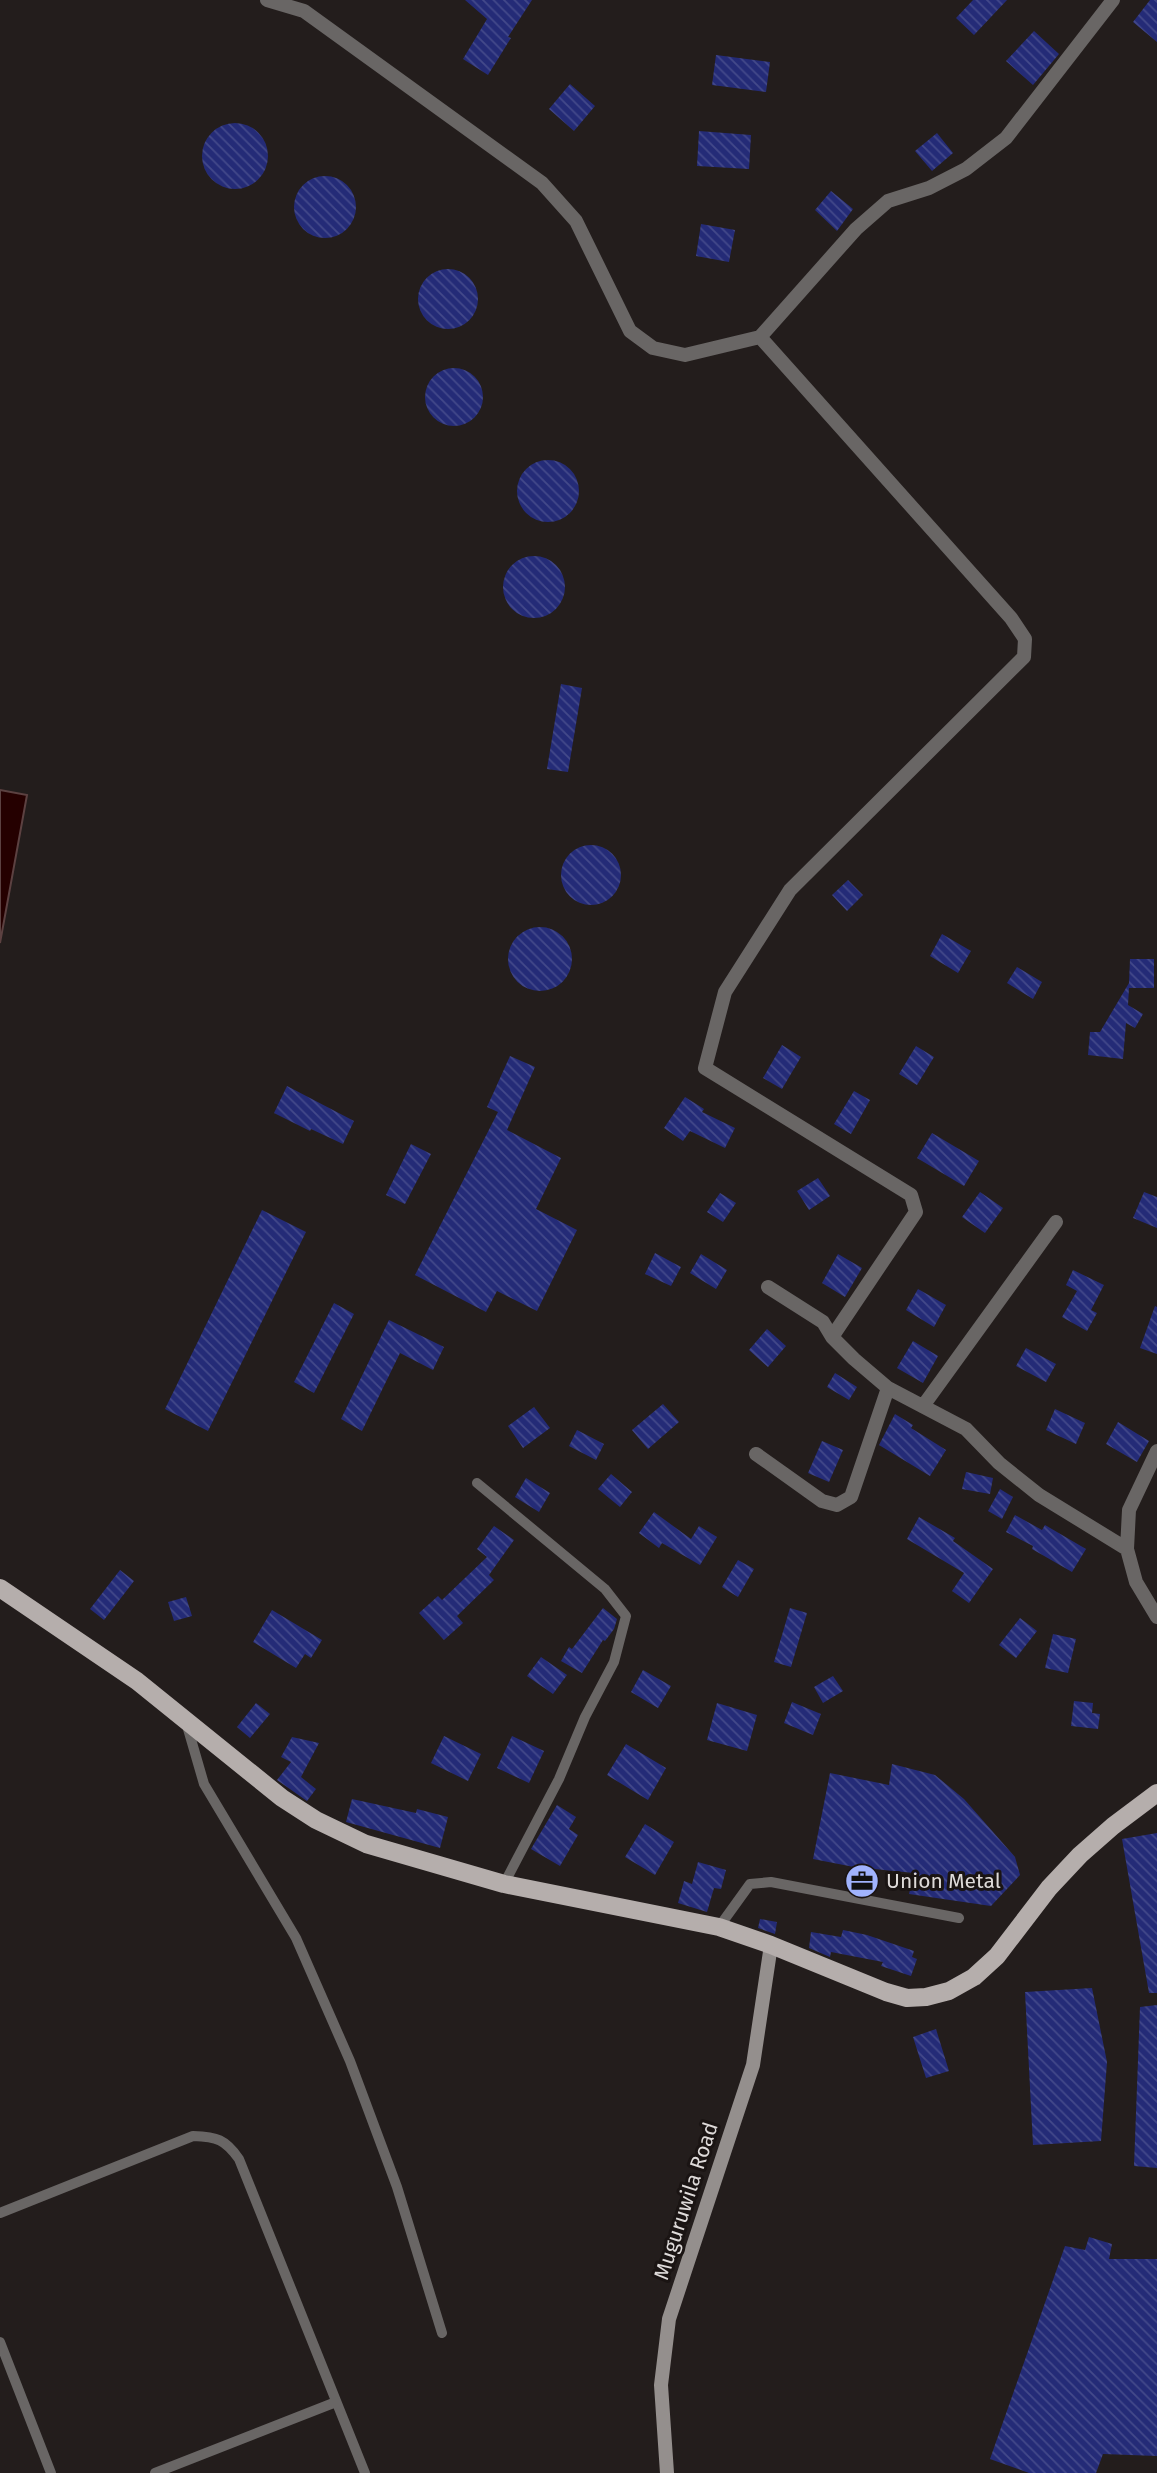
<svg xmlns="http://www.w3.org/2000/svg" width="1157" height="2473" viewBox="0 0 1157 2473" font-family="'Fira Sans',sans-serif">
	<defs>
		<pattern id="building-back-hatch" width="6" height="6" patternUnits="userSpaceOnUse" patternTransform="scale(1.75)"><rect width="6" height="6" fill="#242b77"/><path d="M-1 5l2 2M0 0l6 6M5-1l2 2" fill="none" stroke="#43498a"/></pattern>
	</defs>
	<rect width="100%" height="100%" fill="#231d1c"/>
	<path fill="#250000" stroke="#5c4141" stroke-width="2" d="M 0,790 L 27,795 L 0,943 Z"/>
	<path fill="url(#building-back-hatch)" d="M 465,0 L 532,0 L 508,37 L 511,38 L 488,75 L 463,59 L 487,19 Z
		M 973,0 L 1007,0 L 974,35 L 956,18 Z
		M 1150,0 L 1157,0 L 1157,42 L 1133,22 Z
		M 1034,31 L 1059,54 L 1033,85 L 1006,61 Z
		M 716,55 L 770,62 L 766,92 L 712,85 Z
		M 570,84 L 595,106 L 574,131 L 549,109 Z
		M202 156a33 33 0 1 1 66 0a33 33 0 1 1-66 0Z
		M 699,131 L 751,135 L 749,169 L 697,166 Z
		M 937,133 L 953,153 L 932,171 L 915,151 Z
		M294 207a31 31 0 1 1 62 0a31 31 0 1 1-62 0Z
		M 831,191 L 853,209 L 837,231 L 815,210 Z
		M 701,224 L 735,230 L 729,262 L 696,256 Z
		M418 299a30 30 0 1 1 60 0a30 30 0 1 1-60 0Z
		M425 397a29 29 0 1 1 58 0a29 29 0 1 1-58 0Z
		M517 491a31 31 0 1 1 62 0a31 31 0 1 1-62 0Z
		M503 587a31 31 0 1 1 62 0a31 31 0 1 1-62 0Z
		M 561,684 L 582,688 L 568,772 L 547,769 Z
		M561 875a30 30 0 1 1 60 0a30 30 0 1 1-60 0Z
		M 848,880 L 863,895 L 847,911 L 832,895 Z
		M508 959a32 32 0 1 1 64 0a32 32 0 1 1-64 0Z
		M 942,934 L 971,951 L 958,973 L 930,956 Z
		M 1130,959 L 1154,959 L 1154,988 L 1129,988 L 1128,1005 L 1143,1014 L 1135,1028 L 1126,1023 L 1123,1059 L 1088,1055 L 1090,1032 L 1100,1032 L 1129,983 Z
		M 1017,967 L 1042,982 L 1033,999 L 1007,983 Z
		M 782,1045 L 801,1057 L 782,1089 L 763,1078 Z
		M 916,1046 L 934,1057 L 917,1085 L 899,1074 Z
		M 510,1056 L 535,1067 L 507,1130 L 561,1158 L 536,1209 L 577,1230 L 537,1311 L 497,1291 L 486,1312 L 415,1275 L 498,1112 L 487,1107 Z
		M 287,1086 L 354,1121 L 343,1144 L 311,1129 L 310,1131 L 274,1113 Z
		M 854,1091 L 870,1100 L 851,1134 L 834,1124 Z
		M 685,1097 L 704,1109 L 702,1112 L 735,1128 L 725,1148 L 690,1131 L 683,1141 L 664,1128 Z
		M 932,1133 L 979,1161 L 964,1186 L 917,1158 Z
		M 411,1144 L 431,1154 L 405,1204 L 386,1195 Z
		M 818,1178 L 830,1196 L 809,1210 L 797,1191 Z
		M 980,1192 L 1003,1208 L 985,1233 L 962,1217 Z
		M 1144,1192 L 1157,1197 L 1157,1228 L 1133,1218 Z
		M 720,1193 L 736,1203 L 723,1222 L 707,1212 Z
		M 262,1210 L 306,1232 L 208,1431 L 165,1409 Z
		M 655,1253 L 681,1267 L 671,1286 L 645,1274 Z
		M 701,1254 L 727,1270 L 716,1289 L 690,1273 Z
		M 838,1254 L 862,1268 L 845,1297 L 822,1283 Z
		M 1073,1270 L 1104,1285 L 1091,1310 L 1097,1313 L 1087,1331 L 1062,1317 L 1077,1291 L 1066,1285 Z
		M 918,1289 L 946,1305 L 934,1327 L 906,1310 Z
		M 334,1303 L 354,1314 L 314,1393 L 294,1382 Z
		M 1155,1306 L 1157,1307 L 1157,1354 L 1140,1348 Z
		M 389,1320 L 444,1347 L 433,1370 L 400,1353 L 362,1431 L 341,1419 Z
		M 767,1329 L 786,1346 L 768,1367 L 749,1350 Z
		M 913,1341 L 938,1356 L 923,1383 L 897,1368 Z
		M 1026,1348 L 1056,1364 L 1046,1382 L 1016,1366 Z
		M 835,1373 L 857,1387 L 849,1400 L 827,1387 Z
		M 663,1404 L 679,1422 L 648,1449 L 632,1430 Z
		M 534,1407 L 550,1428 L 523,1448 L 508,1426 Z
		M 1055,1409 L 1085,1423 L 1076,1444 L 1046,1430 Z
		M 895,1414 L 913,1425 L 911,1428 L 946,1450 L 930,1476 L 879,1445 Z
		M 1118,1422 L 1149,1441 L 1137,1462 L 1106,1444 Z
		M 577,1430 L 604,1444 L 596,1460 L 569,1446 Z
		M 822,1441 L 843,1450 L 829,1482 L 808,1473 Z
		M 966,1472 L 993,1478 L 990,1494 L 962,1489 Z
		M 611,1474 L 632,1492 L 620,1507 L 598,1489 Z
		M 526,1478 L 550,1493 L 539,1512 L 515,1497 Z
		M 1000,1489 L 1013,1497 L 1002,1519 L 988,1511 Z
		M 654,1512 L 691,1539 L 699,1526 L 717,1537 L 700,1565 L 662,1543 L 659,1548 L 639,1533 Z
		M 1015,1515 L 1042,1530 L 1045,1525 L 1086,1549 L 1072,1572 L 1032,1549 L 1033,1546 L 1006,1532 Z
		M 919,1517 L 955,1538 L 953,1541 L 993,1569 L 969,1603 L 952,1591 L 964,1573 L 907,1539 Z
		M 494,1526 L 514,1540 L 489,1575 L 494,1580 L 457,1616 L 463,1623 L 444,1640 L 419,1613 L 438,1596 L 442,1600 L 487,1557 L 477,1549 Z
		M 738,1560 L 754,1569 L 738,1597 L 722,1587 Z
		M 120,1570 L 134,1581 L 104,1620 L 90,1609 Z
		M 186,1597 L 192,1616 L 174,1621 L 168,1602 Z
		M 603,1608 L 617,1619 L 614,1629 L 605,1641 L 603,1640 L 582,1673 L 561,1661 L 569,1647 L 572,1649 Z
		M 790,1608 L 807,1613 L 791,1667 L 774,1662 Z
		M 272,1610 L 322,1640 L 311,1658 L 305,1654 L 296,1668 L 253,1642 Z
		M 1020,1618 L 1037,1631 L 1016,1658 L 999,1645 Z
		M 1053,1634 L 1076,1639 L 1068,1673 L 1045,1668 Z
		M 541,1657 L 567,1675 L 553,1694 L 527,1676 Z
		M 643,1670 L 671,1686 L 658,1708 L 631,1692 Z
		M 833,1676 L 843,1691 L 823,1703 L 814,1687 Z
		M 1074,1701 L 1093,1703 L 1092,1713 L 1100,1714 L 1098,1729 L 1071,1726 Z
		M 792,1702 L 821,1714 L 813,1735 L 784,1723 Z
		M 256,1703 L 270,1714 L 250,1738 L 237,1727 Z
		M 717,1703 L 757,1715 L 747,1751 L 707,1740 Z
		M 444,1736 L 481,1754 L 468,1781 L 431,1763 Z
		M 512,1736 L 544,1751 L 529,1783 L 497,1768 Z
		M 292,1737 L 319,1743 L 301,1777 L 316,1789 L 307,1801 L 277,1780 L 291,1762 L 281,1757 Z
		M 626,1744 L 666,1768 L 648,1800 L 607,1775 Z
		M 892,1764 L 935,1775 L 964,1799 L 1015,1857 L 1020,1875 L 991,1906 L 909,1894 L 914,1873 L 854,1867 L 813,1859 L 830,1773 L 889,1785 Z
		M 352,1799 L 416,1813 L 417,1809 L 448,1817 L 440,1848 L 346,1822 Z
		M 557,1805 L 576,1817 L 569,1829 L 578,1835 L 560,1866 L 531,1849 Z
		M 645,1824 L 674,1842 L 655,1875 L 625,1857 Z
		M 1157,1833 L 1157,1993 L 1149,1993 L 1122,1839 Z
		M 698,1862 L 726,1870 L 721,1889 L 714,1888 L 707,1912 L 678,1903 L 684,1881 L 692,1884 Z
		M 760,1919 L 777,1922 L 775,1934 L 758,1928 Z
		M 843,1930 L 867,1935 L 914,1951 L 912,1957 L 917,1959 L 911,1976 L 881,1966 L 883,1962 L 831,1952 L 830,1957 L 809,1948 L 811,1932 L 841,1937 Z
		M 1092,1988 L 1107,2062 L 1101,2141 L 1033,2145 L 1025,1992 Z
		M 1157,2005 L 1157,2168 L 1134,2166 L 1140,2007 Z
		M 936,2029 L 949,2071 L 926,2078 L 913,2037 Z
		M 1089,2237 L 1112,2244 L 1109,2259 L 1157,2259 L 1157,2456 L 1103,2454 L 1096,2473 L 1029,2473 L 990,2459 L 1065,2246 L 1085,2250 Z"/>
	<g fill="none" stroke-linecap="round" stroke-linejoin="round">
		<path stroke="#696665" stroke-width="10" d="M 477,1483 L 605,1589 L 626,1616 L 614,1662 L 585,1717 L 559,1779 L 504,1884
			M 186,1722 L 204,1784 L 296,1938 L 350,2061 L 397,2187 L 442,2333
			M 719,1927 L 750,1884 L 771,1882 L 959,1918
			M 0,2213 L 193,2136 C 217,2137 225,2139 239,2159 L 365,2473
			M 0,2342 L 51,2473
			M 155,2473 L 336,2402"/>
		<path stroke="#696665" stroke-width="14" d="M 267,0 L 304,11 L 542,183 L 576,221 L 630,331 L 653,348 L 685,355 L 760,337 L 1011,618 L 1025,639 L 1024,657 L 790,890 L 725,992 L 705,1068 L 911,1195 L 916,1212 L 832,1337
			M 760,337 L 856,229 L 888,201 L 929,188 L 966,169 L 1006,138 L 1113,0
			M 768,1287 L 823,1322 L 832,1337 L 854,1359 L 888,1388 L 966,1429 L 999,1463 L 1039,1495 L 1127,1549
			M 923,1406 L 1056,1222
			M 1157,1451 L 1129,1510 L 1127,1549 L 1136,1582 L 1157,1617
			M 756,1454 L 822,1501 L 837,1505 L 851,1497 L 888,1388"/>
		<path stroke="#948f8d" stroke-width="14" d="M 667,2473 L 661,2385 L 669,2319 L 753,2065 L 771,1945"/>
		<path stroke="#b5aeac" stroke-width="18" d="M 0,1588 L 137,1681 L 282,1798 L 316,1820 L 366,1844 L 504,1884 L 719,1927 L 771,1945 L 886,1992 L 907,1998 L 926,1997 L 949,1991 L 974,1977 L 997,1956 L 1049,1888 L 1080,1855 L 1113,1826 L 1157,1793"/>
	</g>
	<defs>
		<g id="office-disc" transform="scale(1.75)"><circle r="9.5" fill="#a0b3fd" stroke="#1a1413"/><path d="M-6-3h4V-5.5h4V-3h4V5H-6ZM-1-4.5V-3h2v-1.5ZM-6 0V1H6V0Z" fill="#111"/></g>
	</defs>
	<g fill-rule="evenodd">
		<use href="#office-disc" x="862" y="1881"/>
	</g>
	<g text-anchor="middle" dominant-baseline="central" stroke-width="6" stroke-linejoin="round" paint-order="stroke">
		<g font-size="21" fill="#dedad9" stroke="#1a1413" text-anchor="start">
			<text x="886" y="1881">Union Metal</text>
		</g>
		<g font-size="21" fill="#dedad9" stroke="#1a1413">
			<text transform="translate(686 2201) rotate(-72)">Muguruwila Road</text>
		</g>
	</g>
</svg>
